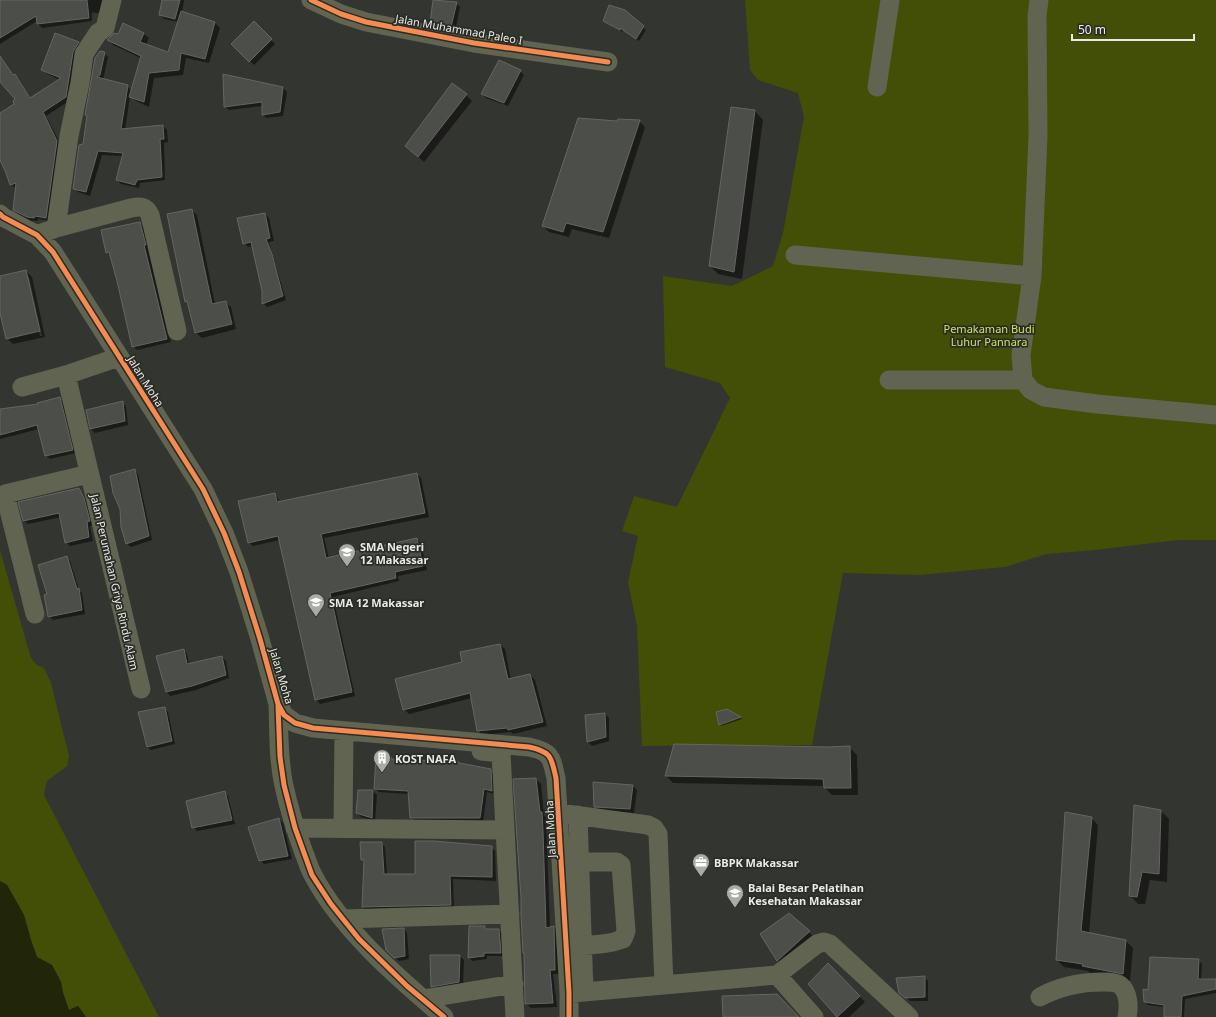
<svg xmlns="http://www.w3.org/2000/svg" width="1216" height="1017" viewBox="0 0 1216 1017" font-family="'Noto Sans',sans-serif">
	<rect width="100%" height="100%" fill="#333530"/>
	<path fill="#434e06" d="M 745,0 L 1216,0 L 1216,540 L 1178,540 L 1095,550 L 1047,554 L 1005,567 L 919,575 L 843,573 L 812,745 L 642,746 L 637,626 L 628,582 L 638,536 L 622,531 L 634,496 L 677,507 L 730,398 L 720,383 L 665,367 L 663,276 L 732,286 L 773,266 L 783,233 L 804,117 L 798,93 L 758,80 L 750,70 Z
		M 0,550 L 31,658 L 37,665 L 44,668 L 51,683 L 69,756 L 67,766 L 47,781 L 44,795 L 159,1017 L 86,1017 L 78,1006 L 69,1010 L 63,993 L 61,982 L 52,965 L 37,957 L 31,940 L 24,915 L 7,885 L 0,881 Z"/>
	<path fill="#212608" d="M 0,881 L 7,885 L 24,915 L 31,940 L 37,957 L 52,965 L 61,982 L 63,993 L 69,1010 L 78,1006 L 86,1017 L 0,1017 Z"/>
	<path fill="#0007" fill-rule="evenodd" d="M 0,0 L 106,0 L 102,14 L 92,12 L 92,21 L 42,28 L 38,24 L 37,21 L 0,44 Z
		M 163,0 L 184,0 L 182,12 L 215,23 L 220,28 L 209,63 L 186,58 L 183,75 L 154,78 L 149,107 L 136,101 L 130,96 L 125,130 L 163,126 L 167,130 L 168,142 L 164,143 L 165,180 L 140,183 L 139,188 L 121,184 L 117,180 L 123,156 L 102,155 L 90,196 L 78,192 L 74,188 L 84,145 L 88,117 L 86,115 L 96,58 L 104,53 L 108,57 L 103,80 L 127,86 L 132,91 L 141,58 L 113,45 L 109,40 L 118,35 L 144,34 L 149,38 L 146,45 L 169,53 L 178,22 L 164,19 L 160,15 Z
		M 456,3 L 460,7 L 455,31 L 435,27 L 431,23 Z
		M 624,11 L 646,30 L 639,41 L 623,30 L 623,32 L 605,21 Z
		M 254,23 L 275,44 L 254,65 L 233,44 Z
		M 78,43 L 82,47 L 69,101 L 46,116 L 61,145 L 50,221 L 38,219 L 38,221 L 31,221 L 18,214 L 14,210 L 16,187 L 15,188 L 11,184 L 0,158 L 0,114 L 16,104 L 16,100 L 0,82 L 0,56 L 13,76 L 15,75 L 19,79 L 31,99 L 60,80 L 46,73 L 42,69 Z
		M 520,71 L 524,75 L 508,106 L 486,98 L 482,94 Z
		M 224,75 L 283,88 L 287,92 L 283,116 L 266,118 L 263,114 L 263,106 L 229,110 L 225,106 Z
		M 466,95 L 472,101 L 424,162 L 406,146 Z
		M 732,108 L 755,111 L 763,120 L 742,279 L 718,274 L 710,266 Z
		M 579,119 L 618,122 L 639,121 L 645,127 L 609,238 L 572,229 L 569,237 L 549,232 L 543,226 Z
		M 191,210 L 197,215 L 215,304 L 225,302 L 231,307 L 236,329 L 202,338 L 196,333 L 189,304 L 186,301 Z
		M 265,214 L 269,218 L 274,241 L 269,242 L 286,300 L 267,307 L 263,303 L 263,291 L 253,246 L 248,247 L 244,243 Z
		M 140,223 L 144,227 L 149,249 L 148,249 L 171,342 L 137,350 L 133,346 L 118,281 L 110,256 L 107,252 Z
		M 26,271 L 32,277 L 45,337 L 13,344 L 7,338 L 0,309 L 0,277 ZM 27,277 L 29,277 L 42,336 L 40,336 Z
		M 60,399 L 64,402 L 76,453 L 50,459 L 46,455 L 39,429 L 0,439 L 0,410 L 39,405 Z
		M 122,402 L 126,406 L 128,425 L 95,433 L 91,429 Z
		M 134,470 L 138,474 L 152,540 L 131,547 L 127,544 Z
		M 417,474 L 421,478 L 429,517 L 324,538 L 329,559 L 417,539 L 421,543 L 427,570 L 398,576 L 399,581 L 333,597 L 355,696 L 320,704 L 316,699 L 280,540 L 253,546 L 248,542 L 274,494 L 278,498 L 279,502 Z
		M 78,489 L 82,493 L 88,503 L 93,525 L 90,526 L 93,541 L 70,546 L 66,542 L 61,517 L 28,524 L 24,521 Z
		M 66,557 L 70,561 L 79,590 L 82,593 L 85,614 L 53,620 L 49,616 L 48,595 Z
		M 500,645 L 505,649 L 511,680 L 530,675 L 535,680 L 547,726 L 513,734 L 511,732 L 482,735 L 478,730 L 472,698 L 409,714 L 404,709 L 463,663 Z
		M 184,650 L 187,654 L 189,664 L 222,657 L 226,661 L 229,678 L 196,690 L 170,696 L 167,692 Z
		M 164,708 L 168,712 L 175,744 L 151,750 L 147,747 Z
		M 727,710 L 741,718 L 742,719 L 721,726 L 720,724 Z
		M 605,714 L 609,718 L 609,741 L 592,746 L 588,742 L 586,716 Z
		M 849,747 L 857,755 L 858,795 L 832,795 L 825,788 L 824,786 L 673,783 L 666,776 Z
		M 390,758 L 393,760 L 490,770 L 494,774 L 495,794 L 487,792 L 483,822 L 415,821 L 411,818 L 409,794 L 379,792 L 375,789 Z
		M 536,779 L 541,784 L 544,815 L 546,817 L 550,928 L 554,927 L 558,932 L 559,974 L 553,974 L 557,1007 L 531,1008 L 526,1004 Z
		M 633,786 L 637,790 L 634,813 L 599,810 L 595,806 Z
		M 373,791 L 377,795 L 375,821 L 361,817 L 357,813 Z
		M 224,792 L 228,796 L 235,824 L 197,831 L 193,827 Z
		M 1161,811 L 1169,819 L 1167,882 L 1150,880 L 1145,904 L 1138,904 L 1130,895 Z
		M 1091,818 L 1098,825 L 1089,934 L 1126,941 L 1133,948 L 1130,981 L 1090,973 L 1088,971 L 1064,967 L 1057,960 Z
		M 279,819 L 283,823 L 292,859 L 264,864 L 260,860 Z
		M 381,843 L 385,847 L 387,875 L 416,875 L 491,847 L 495,851 L 496,881 L 453,879 L 454,908 L 366,911 L 363,907 L 365,863 L 362,860 Z
		M 789,915 L 813,936 L 782,964 L 778,960 Z
		M 485,927 L 488,930 L 499,930 L 502,933 L 503,956 L 487,956 L 487,959 L 472,961 L 469,957 Z
		M 404,929 L 407,933 L 409,959 L 399,961 L 387,950 Z
		M 460,956 L 464,960 L 463,986 L 436,990 L 432,986 Z
		M 1199,960 L 1202,964 L 1201,978 L 1216,980 L 1216,993 L 1185,999 L 1184,1017 L 1165,1017 L 1165,1007 L 1148,1005 L 1145,1002 L 1149,991 Z
		M 828,965 L 865,1002 L 849,1017 L 838,1017 L 809,984 Z
		M 924,977 L 928,981 L 928,1001 L 910,1001 L 900,992 Z"/>
	<path fill="#4c4e4a" stroke="#656663" d="M 0,0 L 87,0 L 89,18 L 37,24 L 36,16 L 0,38 Z
		M 162,0 L 180,0 L 175,19 L 159,15 Z
		M 433,0 L 457,2 L 451,27 L 430,23 Z
		M 609,5 L 625,10 L 644,26 L 636,39 L 620,28 L 620,30 L 603,21 Z
		M 181,11 L 215,22 L 205,59 L 181,53 L 179,70 L 149,73 L 144,102 L 129,97 L 141,56 L 107,40 L 114,33 L 118,34 L 123,23 L 144,33 L 140,42 L 168,52 Z
		M 254,21 L 272,39 L 249,62 L 231,44 Z
		M 55,33 L 79,42 L 73,52 L 66,97 L 43,112 L 57,141 L 46,218 L 35,216 L 34,218 L 27,217 L 13,210 L 16,183 L 10,185 L 6,173 L 0,160 L 0,113 L 14,104 L 13,101 L 15,99 L 0,82 L 0,56 L 13,75 L 15,74 L 30,98 L 61,78 L 41,70 Z
		M 100,51 L 105,52 L 100,75 L 97,77 L 128,85 L 121,129 L 163,125 L 164,139 L 160,139 L 162,177 L 137,180 L 135,185 L 116,180 L 123,153 L 98,151 L 86,192 L 73,189 L 79,145 L 83,144 L 87,116 L 85,115 L 95,58 Z
		M 499,60 L 521,70 L 504,103 L 481,94 Z
		M 223,74 L 283,87 L 280,112 L 262,115 L 262,102 L 224,107 Z
		M 452,83 L 467,94 L 418,157 L 405,146 Z
		M 731,107 L 755,110 L 734,272 L 709,266 Z
		M 578,118 L 617,121 L 618,119 L 640,120 L 603,232 L 566,223 L 563,232 L 542,226 Z
		M 192,209 L 212,304 L 226,301 L 232,324 L 195,333 L 187,301 L 185,302 L 167,214 Z
		M 265,213 L 270,238 L 266,239 L 272,254 L 283,296 L 262,304 L 262,291 L 251,242 L 243,244 L 237,218 Z
		M 140,222 L 146,245 L 144,245 L 167,339 L 132,347 L 117,281 L 109,252 L 106,253 L 101,230 Z
		M 26,270 L 40,331 L 6,339 L 0,313 L 0,276 Z
		M 60,397 L 73,450 L 45,456 L 37,425 L 0,435 L 0,409 L 38,404 L 37,403 Z
		M 123,401 L 125,421 L 90,429 L 86,410 Z
		M 135,469 L 149,536 L 126,544 L 121,527 L 120,509 L 113,493 L 110,476 Z
		M 417,473 L 425,513 L 321,534 L 326,558 L 417,538 L 423,566 L 395,572 L 396,578 L 330,593 L 352,692 L 315,700 L 278,536 L 248,543 L 238,501 L 275,493 L 277,502 Z
		M 79,488 L 84,498 L 90,521 L 87,522 L 89,537 L 65,543 L 59,513 L 23,521 L 18,502 Z
		M 67,556 L 77,589 L 79,588 L 82,610 L 48,617 L 44,595 L 47,594 L 38,565 Z
		M 500,644 L 508,679 L 530,674 L 543,722 L 508,730 L 507,728 L 477,731 L 470,693 L 403,710 L 395,679 L 462,662 L 460,652 Z
		M 184,649 L 187,664 L 222,656 L 226,675 L 192,686 L 166,692 L 156,656 Z
		M 165,707 L 172,741 L 147,747 L 138,712 Z
		M 727,709 L 741,717 L 719,725 L 716,712 Z
		M 605,713 L 606,737 L 587,742 L 585,715 Z
		M 674,744 L 827,747 L 850,746 L 851,788 L 824,788 L 823,779 L 665,776 Z
		M 376,756 L 391,757 L 391,759 L 459,762 L 459,763 L 491,769 L 492,791 L 484,789 L 480,818 L 410,818 L 408,791 L 374,789 Z
		M 536,778 L 540,812 L 542,812 L 543,831 L 546,928 L 554,926 L 555,970 L 550,970 L 553,1003 L 525,1004 L 524,953 L 523,953 L 521,915 L 521,898 L 513,779 Z
		M 593,782 L 633,785 L 630,809 L 594,807 Z
		M 358,790 L 373,790 L 372,818 L 356,813 Z
		M 225,791 L 232,820 L 192,828 L 186,801 Z
		M 1134,805 L 1161,810 L 1159,874 L 1142,872 L 1137,897 L 1129,896 Z
		M 1065,812 L 1092,817 L 1081,931 L 1126,940 L 1123,974 L 1082,966 L 1083,964 L 1056,960 Z
		M 279,818 L 288,856 L 259,861 L 248,827 Z
		M 415,841 L 434,841 L 492,846 L 492,877 L 450,876 L 451,905 L 362,907 L 364,860 L 361,860 L 360,842 L 382,842 L 384,874 L 415,874 Z
		M 789,913 L 810,931 L 777,961 L 760,934 Z
		M 469,926 L 485,926 L 485,929 L 499,929 L 501,953 L 484,953 L 484,956 L 468,958 Z
		M 404,928 L 405,956 L 394,958 L 386,950 L 382,929 Z
		M 430,955 L 460,955 L 459,982 L 431,987 Z
		M 1150,957 L 1199,959 L 1198,979 L 1216,979 L 1216,989 L 1182,996 L 1181,1017 L 1164,1017 L 1164,1005 L 1144,1002 L 1143,989 L 1148,990 Z
		M 828,963 L 860,996 L 837,1017 L 808,984 Z
		M 925,976 L 925,997 L 905,998 L 899,993 L 896,978 Z
		M 777,994 L 799,1017 L 723,1017 L 722,996 Z"/>
	<g fill="none" stroke-linecap="round" stroke-linejoin="round">
		<path stroke="#606450" stroke-width="19" d="M 311,0 L 341,14 L 366,22 L 474,43 L 608,62
			M 1039,0 L 1037,16 L 1038,136 L 1032,276 L 1021,355 L 1023,380 L 1031,390 L 1044,397 L 1097,404 L 1216,415
			M 877,87 L 890,0
			M 0,214 L 3,217 L 37,235 L 53,252 L 203,489 L 224,533 L 239,572 L 260,639 L 278,704 L 284,715 L 295,723 L 313,728 L 529,747 C 552,752 551,757 556,778 L 569,993 L 569,1017
			M 56,228 L 69,136 L 80,83 L 84,54 L 98,33 L 105,28 L 112,0
			M 37,235 L 56,228 L 131,208 C 140,206 146,206 150,215 L 177,331
			M 795,255 L 1032,276
			M 66,375 L 141,689
			M 889,380 L 1023,380
			M 22,387 L 66,375 L 119,357
			M 35,614 L 5,494 L 89,474
			M 278,704 C 279,731 278,759 284,786 C 289,809 296,831 304,853 C 307,860 309,868 313,875 C 341,929 398,978 444,1017
			M 481,751 L 501,753 L 515,1017
			M 559,813 L 648,825 L 654,828 L 658,834 L 664,985 L 777,975 L 817,944 L 824,942 L 830,944 L 909,1017
			M 578,815 L 584,992
			M 295,828 L 505,830
			M 343,828 L 344,731
			M 580,862 L 617,862 L 621,865 L 626,931 L 623,939 C 610,944 597,945 583,945
			M 343,919 L 510,914
			M 777,975 L 814,1017
			M 572,993 L 664,985
			M 1040,997 C 1060,986 1080,982 1103,982 C 1108,982 1116,982 1120,985 C 1129,992 1129,1007 1127,1017
			M 423,999 L 514,984"/>
		<g stroke="#2a2c26" stroke-width="8">
			<path id="cycleway" d="M 311,0 L 341,14 L 366,22 L 474,43 L 608,62
				M 0,214 L 3,217 L 37,235 L 53,252 L 203,489 L 224,533 L 239,572 L 260,639 L 278,704 L 284,715 L 295,723 L 313,728 L 529,747 C 552,752 551,757 556,778 L 569,993 L 569,1017
				M 278,706 L 280,757 L 284,785 L 295,828 L 312,875 L 331,904 L 359,939 L 407,986 L 444,1017"/>
		</g>
		<use href="#cycleway" stroke="#f68b52" stroke-width="5"/>
	</g>
	<defs>
		<g id="school-pin" transform="scale(0.9)"><path d="M0 17L-7.5 6A9.5 9.5 0 1 1 7.5 6Z" fill="#a9aba6" stroke="#2a2c26"/><path d="M0-5L7-2L0 1L-7-2ZM-4 1L0 2.5L4 1V4Q0 6-4 4Z" fill="#fff"/></g>
		<g id="building-pin" transform="scale(0.9)"><path d="M0 17L-7.5 6A9.5 9.5 0 1 1 7.5 6Z" fill="#a9aba6" stroke="#2a2c26"/><path d="M-4-6H4V6H1V3H-1V6H-4ZM-2.5-4.3h1.7v1.8h-1.7ZM.8-4.3h1.7v1.8H.8ZM-2.5-1h1.7V.8h-1.7ZM.8-1h1.7V.8H.8Z" fill="#fff"/></g>
		<g id="office-pin" transform="scale(0.9)"><path d="M0 17L-7.5 6A9.5 9.5 0 1 1 7.5 6Z" fill="#a9aba6" stroke="#2a2c26"/><path d="M-6-3h4V-5.5h4V-3h4V5H-6ZM-1-4.5V-3h2v-1.5ZM-6 0V1H6V0Z" fill="#fff"/></g>
		<g id="university-pin" transform="scale(0.9)"><path d="M0 17L-7.5 6A9.5 9.5 0 1 1 7.5 6Z" fill="#a9aba6" stroke="#2a2c26"/><path d="M0-5L7-2L0 1L-7-2ZM-4 1L0 2.5L4 1V4Q0 6-4 4Z" fill="#fff"/></g>
	</defs>
	<g fill-rule="evenodd">
		<use href="#school-pin" x="347" y="552"/>
		<use href="#school-pin" x="316" y="602"/>
		<use href="#building-pin" x="382" y="758"/>
		<use href="#office-pin" x="701" y="862"/>
		<use href="#university-pin" x="735" y="893"/>
	</g>
	<g text-anchor="middle" dominant-baseline="central" stroke-width="3.5" stroke-linejoin="round" paint-order="stroke">
		<g font-size="11" fill="#e9eae6" stroke="#2a2c26">
			<text transform="translate(459 29) rotate(10)">Jalan Muhammad Paleo I</text>
			<text transform="translate(146 381) rotate(58)">Jalan Moha</text>
			<text transform="translate(115 582) rotate(77)">Jalan Perumahan Griya Rindu Alam</text>
			<text transform="translate(282 676) rotate(73)">Jalan Moha</text>
			<text transform="translate(550 829) rotate(-93)">Jalan Moha</text>
		</g>
		<g font-size="11" fill="#cce35f" stroke="#2a2c26">
			<text x="989" y="328">Pemakaman Budi<tspan x="989" dy="13">Luhur Pannara</tspan></text>
		</g>
		<g font-size="11" font-weight="bold" fill="#e9eae6" stroke="#2a2c26" text-anchor="start">
			<text x="360" y="546">SMA Negeri<tspan x="360" dy="13">12 Makassar</tspan></text>
			<text x="329" y="602">SMA 12 Makassar</text>
			<text x="395" y="758">KOST NAFA</text>
			<text x="714" y="862">BBPK Makassar</text>
			<text x="748" y="887">Balai Besar Pelatihan<tspan x="748" dy="13">Kesehatan Makassar</tspan></text>
		</g>
	</g>
	<path d="M1072 34v6h122v-6" fill="none" stroke="#e9eae6" stroke-width="2"/>
	<text x="1078" y="34" font-size="12" fill="#e9eae6" stroke="#2a2c26" stroke-width="3" paint-order="stroke">50 m</text>
</svg>
